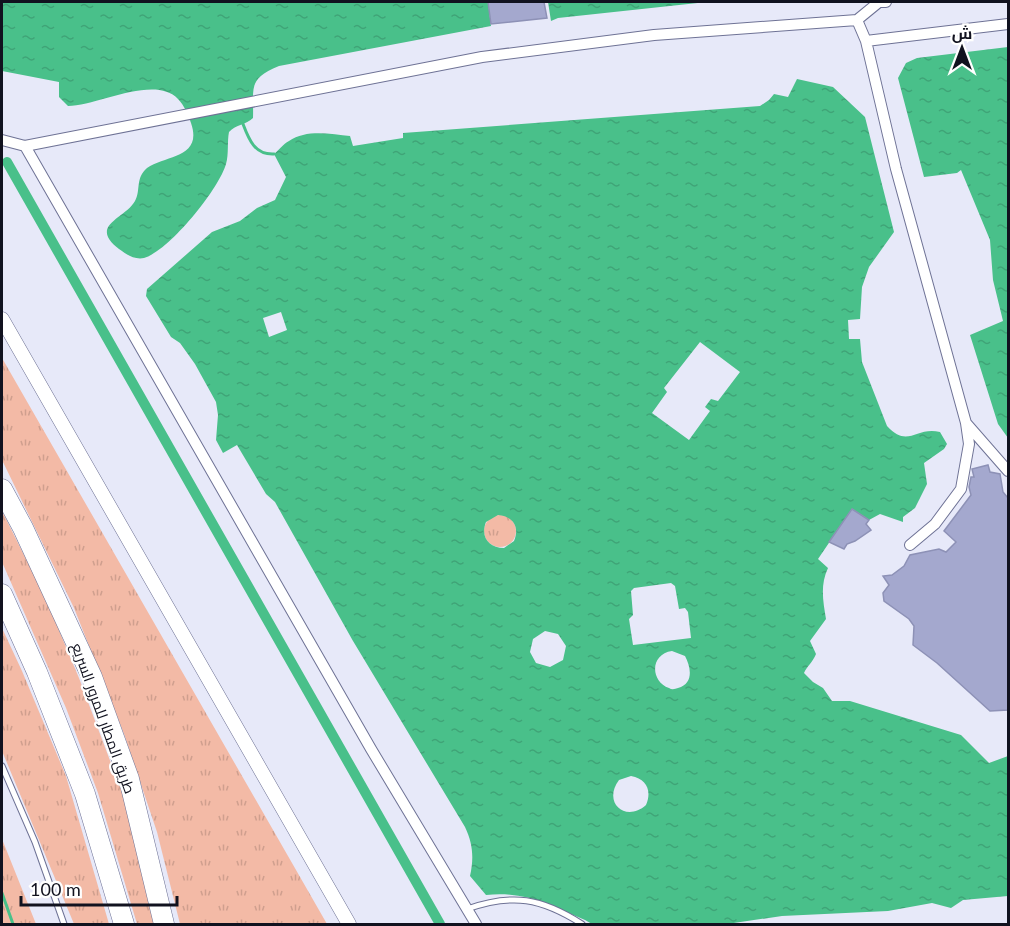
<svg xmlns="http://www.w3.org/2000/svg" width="1010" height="926" viewBox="0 0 1010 926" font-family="Lato,Cairo,sans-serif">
	<defs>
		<pattern id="grass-tufts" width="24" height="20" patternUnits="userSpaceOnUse" patternTransform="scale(1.5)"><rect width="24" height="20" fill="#f3baa6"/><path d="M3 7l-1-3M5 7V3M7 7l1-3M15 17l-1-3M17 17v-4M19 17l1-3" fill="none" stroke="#cf9f8e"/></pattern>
		<pattern id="water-ripples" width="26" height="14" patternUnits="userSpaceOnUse" patternTransform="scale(1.5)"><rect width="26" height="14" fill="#49c08a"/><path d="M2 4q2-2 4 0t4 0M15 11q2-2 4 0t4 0" fill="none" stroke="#3fa477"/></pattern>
	</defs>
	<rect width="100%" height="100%" fill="#e7e9f9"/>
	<path fill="url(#grass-tufts)" d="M 2,358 L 327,924 L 180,924 L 157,832 L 124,734 L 74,608 L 2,460 Z
		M 2,511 L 45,597 L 79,678 L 129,811 L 157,924 L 137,924 L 98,793 L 66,708 L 2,562 Z
		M484 531a16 16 0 1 1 32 0a16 16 0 1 1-32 0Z
		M 2,628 L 22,671 L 66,776 L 109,924 L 74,924 L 2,751 Z
		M 2,839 L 36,924 L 2,924 Z"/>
	<path fill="url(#water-ripples)" fill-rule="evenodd" d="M 2,2 L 491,2 L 488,2 L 491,26 L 279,66 C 247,79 254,88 253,118 C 246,125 236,124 229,132 C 227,142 229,154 226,164 C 219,189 169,251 144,258 C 134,260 126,254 119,249 C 88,225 125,219 135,201 C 141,191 135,178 147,168 C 166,155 203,158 191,123 C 189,116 184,105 178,99 C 155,74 97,106 68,106 L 59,97 L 59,82 L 2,71 Z
		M 548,2 L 707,2 L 558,18 L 551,21 Z
		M 1008,47 L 1008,438 L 998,424 L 970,335 L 1003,321 L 993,280 L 990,240 L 961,170 L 957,173 L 924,177 L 898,78 L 906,63 L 917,58 Z
		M 797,79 L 833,87 L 865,117 L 894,232 L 869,267 L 862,287 L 860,319 L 848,320 L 849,339 L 860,339 L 862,362 L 887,426 C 908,449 916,426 940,432 L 947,444 L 944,449 L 924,463 L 927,484 L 915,508 L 903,517 L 903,522 L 880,514 L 869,520 L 852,509 L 818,559 L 828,568 C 820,585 823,601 826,619 L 810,641 L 816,654 C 813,662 807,666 804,673 L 813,682 L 823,688 L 832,701 L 850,701 L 961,735 L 989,763 L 1008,756 L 1008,896 L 963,900 L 951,908 L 932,903 L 888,911 L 782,916 L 727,924 L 592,924 L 585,920 C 549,905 526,891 486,895 L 470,876 C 474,858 473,844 465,827 L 353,641 L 275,502 L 266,494 L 237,445 L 223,453 L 216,440 L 218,415 L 216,402 L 195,364 L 180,343 L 171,337 L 146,296 L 147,289 L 212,232 L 240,221 L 257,208 L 275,200 L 286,177 L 274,154 C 279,150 283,144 289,141 C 306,129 331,134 350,136 L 353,146 L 403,138 L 403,133 L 760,106 L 769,100 L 774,94 L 788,97 ZM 281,312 L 287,330 L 269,337 L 263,318 ZM 700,342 L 740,372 L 718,401 L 711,399 L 705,407 L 710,411 L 689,440 L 652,413 L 667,392 L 664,388 ZM 498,515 C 513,516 520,527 514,541 L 504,548 C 489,548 480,537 486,522 ZM 671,583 L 675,586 L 679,609 L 685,608 L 688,612 L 691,638 L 633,645 L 629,619 L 633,615 L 631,591 L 634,588 ZM 545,631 L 558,634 L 566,646 L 563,660 L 550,667 L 536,663 L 530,652 L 533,639 ZM 672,651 L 685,656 C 691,667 694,684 678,688 C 675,689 672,690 669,688 C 650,681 650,654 672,651 ZM 631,776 C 647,779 652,791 646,805 C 626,823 602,803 619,780 Z"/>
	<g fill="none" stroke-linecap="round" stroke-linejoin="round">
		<path stroke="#49c08a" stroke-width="3" d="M 243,124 C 249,140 255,155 274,154
			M 2,893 L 13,924"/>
		<path stroke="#49c08a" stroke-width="10" d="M 7,162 L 440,924"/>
	</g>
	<path fill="#a4a8ce" stroke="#8d91b6" stroke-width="1.5" d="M 488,2 L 544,2 L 547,18 L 491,24 Z
		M 988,465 L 990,472 L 1000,474 L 1003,492 L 1008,498 L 1008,710 L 990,711 L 937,663 L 913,645 L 914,626 L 909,619 L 884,601 L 883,593 L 889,585 L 883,576 L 892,575 L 904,566 L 910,555 L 939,549 L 946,552 L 956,542 L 944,531 L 971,495 L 969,487 L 971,477 L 974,477 L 972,469 Z
		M 852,509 L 869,520 L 866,524 L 871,530 L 855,541 L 847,544 L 844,549 L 829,542 Z"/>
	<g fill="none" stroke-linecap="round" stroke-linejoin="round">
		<g stroke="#6e7295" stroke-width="7">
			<path id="service" d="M 2,766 L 35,842 L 64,924
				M 467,909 C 513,893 541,898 582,924"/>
		</g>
		<g stroke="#6e7295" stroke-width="12">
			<path id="minor" d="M 857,20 L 866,41 L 896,169 L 966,423 L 1008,471
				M 866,41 L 1008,24
				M 2,140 L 25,146 L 482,57 L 654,35 L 857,20 L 879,2 L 886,2
				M 25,146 L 371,749 L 476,924
				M 910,545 L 935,524 L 961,489 L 969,444 L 966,423"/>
		</g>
		<g stroke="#6e7295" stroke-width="15">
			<path id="tertiary" d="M 2,319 L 349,924"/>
		</g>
		<g stroke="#6e7295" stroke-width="21">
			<path id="motorway" d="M 2,489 L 23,528 L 92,677 L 129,779 L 164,924
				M 2,594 L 37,672 L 85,794 L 124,924"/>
		</g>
		<use href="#service" stroke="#fff" stroke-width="5"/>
		<use href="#minor" stroke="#fff" stroke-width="10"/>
		<use href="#tertiary" stroke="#fff" stroke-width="14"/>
		<use href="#motorway" stroke="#fff" stroke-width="20"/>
	</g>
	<g text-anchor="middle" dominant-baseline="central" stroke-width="4.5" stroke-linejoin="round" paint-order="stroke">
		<g font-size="15" fill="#11121f" stroke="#fff">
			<text transform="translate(104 718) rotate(70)">طريق المطار للمرور السريع</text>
		</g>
	</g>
	<rect width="1010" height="926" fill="none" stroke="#11121f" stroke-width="6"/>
	<g transform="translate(962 48)" stroke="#ffffff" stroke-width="4.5" paint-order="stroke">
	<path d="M0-4.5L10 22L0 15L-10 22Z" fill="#11121f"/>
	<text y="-9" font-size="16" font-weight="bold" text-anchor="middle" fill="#11121f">ش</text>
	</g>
	<path d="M21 896v9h156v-9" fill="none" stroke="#11121f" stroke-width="3"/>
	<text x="30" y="896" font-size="18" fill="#11121f" stroke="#ffffff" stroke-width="4.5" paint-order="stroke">100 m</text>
</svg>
